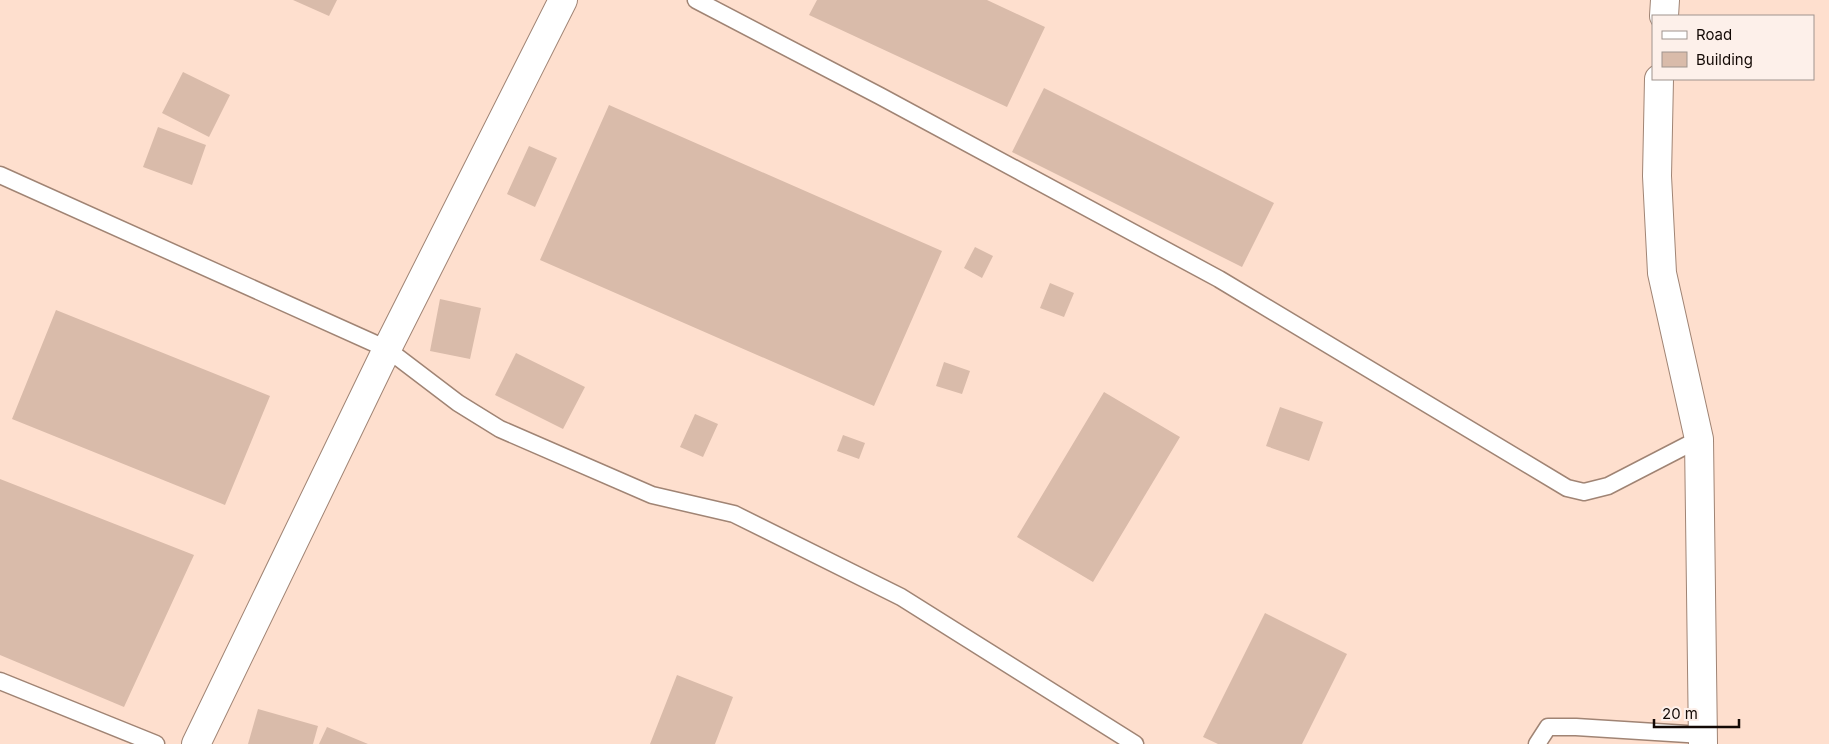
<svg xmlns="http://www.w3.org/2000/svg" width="1829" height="744" viewBox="0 0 1829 744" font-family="Inter,sans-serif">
	<rect width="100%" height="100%" fill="#fedfce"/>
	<path fill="#d9bbaa" d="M 293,0 L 337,0 L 329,16 Z
		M 817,0 L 987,0 L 1045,27 L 1007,107 L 809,15 Z
		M 183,72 L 230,95 L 209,137 L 162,113 Z
		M 1044,88 L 1274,203 L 1242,267 L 1012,152 Z
		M 609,105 L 942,251 L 874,406 L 540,260 Z
		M 158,127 L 206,145 L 192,185 L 143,167 Z
		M 529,146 L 557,158 L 535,207 L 507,194 Z
		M 975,247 L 993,256 L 982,278 L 964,268 Z
		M 1050,283 L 1074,293 L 1064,317 L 1040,308 Z
		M 440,299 L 481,308 L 470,359 L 430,351 Z
		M 56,310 L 270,396 L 225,505 L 12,419 Z
		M 516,353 L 585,387 L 563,429 L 495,395 Z
		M 944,362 L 970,371 L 962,394 L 936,386 Z
		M 1104,392 L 1180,437 L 1093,582 L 1017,537 Z
		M 1280,407 L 1323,422 L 1309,461 L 1266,446 Z
		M 695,414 L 718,424 L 703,457 L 680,447 Z
		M 843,435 L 865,443 L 859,459 L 837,451 Z
		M 0,479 L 194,555 L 124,707 L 0,655 Z
		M 1265,613 L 1347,654 L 1302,744 L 1218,744 L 1203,737 Z
		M 677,675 L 733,697 L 715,744 L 650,744 Z
		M 258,709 L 318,726 L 313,744 L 248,744 Z
		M 327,727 L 368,744 L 319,744 Z"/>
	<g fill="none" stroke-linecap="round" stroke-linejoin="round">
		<g stroke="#a08474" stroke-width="19">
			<path id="lane" d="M 696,0 L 880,96 L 1219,279 L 1567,488 L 1584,492 L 1608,486 L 1699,439
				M 0,175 L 387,349 L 458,403 L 500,429 L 652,495 L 734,514 L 901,597 L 1135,744
				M 0,681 L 156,744
				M 1537,744 L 1548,727 L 1576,727 L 1703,735"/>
		</g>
		<g stroke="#a08474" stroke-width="30">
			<path id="street" d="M 1664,16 L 1665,0
				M 1659,79 L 1657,176 L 1662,273 L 1699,439 L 1703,744
				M 196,744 L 387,349 L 563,0"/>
		</g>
		<use href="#lane" stroke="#fff" stroke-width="16"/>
		<use href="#street" stroke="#fff" stroke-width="28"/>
	</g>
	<rect x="1652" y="15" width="162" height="65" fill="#fdf0ea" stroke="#9f948e"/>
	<rect x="1662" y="31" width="25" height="8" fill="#ffffff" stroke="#9f948e"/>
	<text x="1696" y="40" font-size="15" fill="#130905">Road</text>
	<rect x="1662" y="52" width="25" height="15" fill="#d9bbaa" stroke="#9f948e"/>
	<text x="1696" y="65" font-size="15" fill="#130905">Building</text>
	<path d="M1654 719v8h85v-8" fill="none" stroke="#130905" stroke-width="2.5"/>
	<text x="1662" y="719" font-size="15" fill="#130905" stroke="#fdf0ea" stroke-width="4" paint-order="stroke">20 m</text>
</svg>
